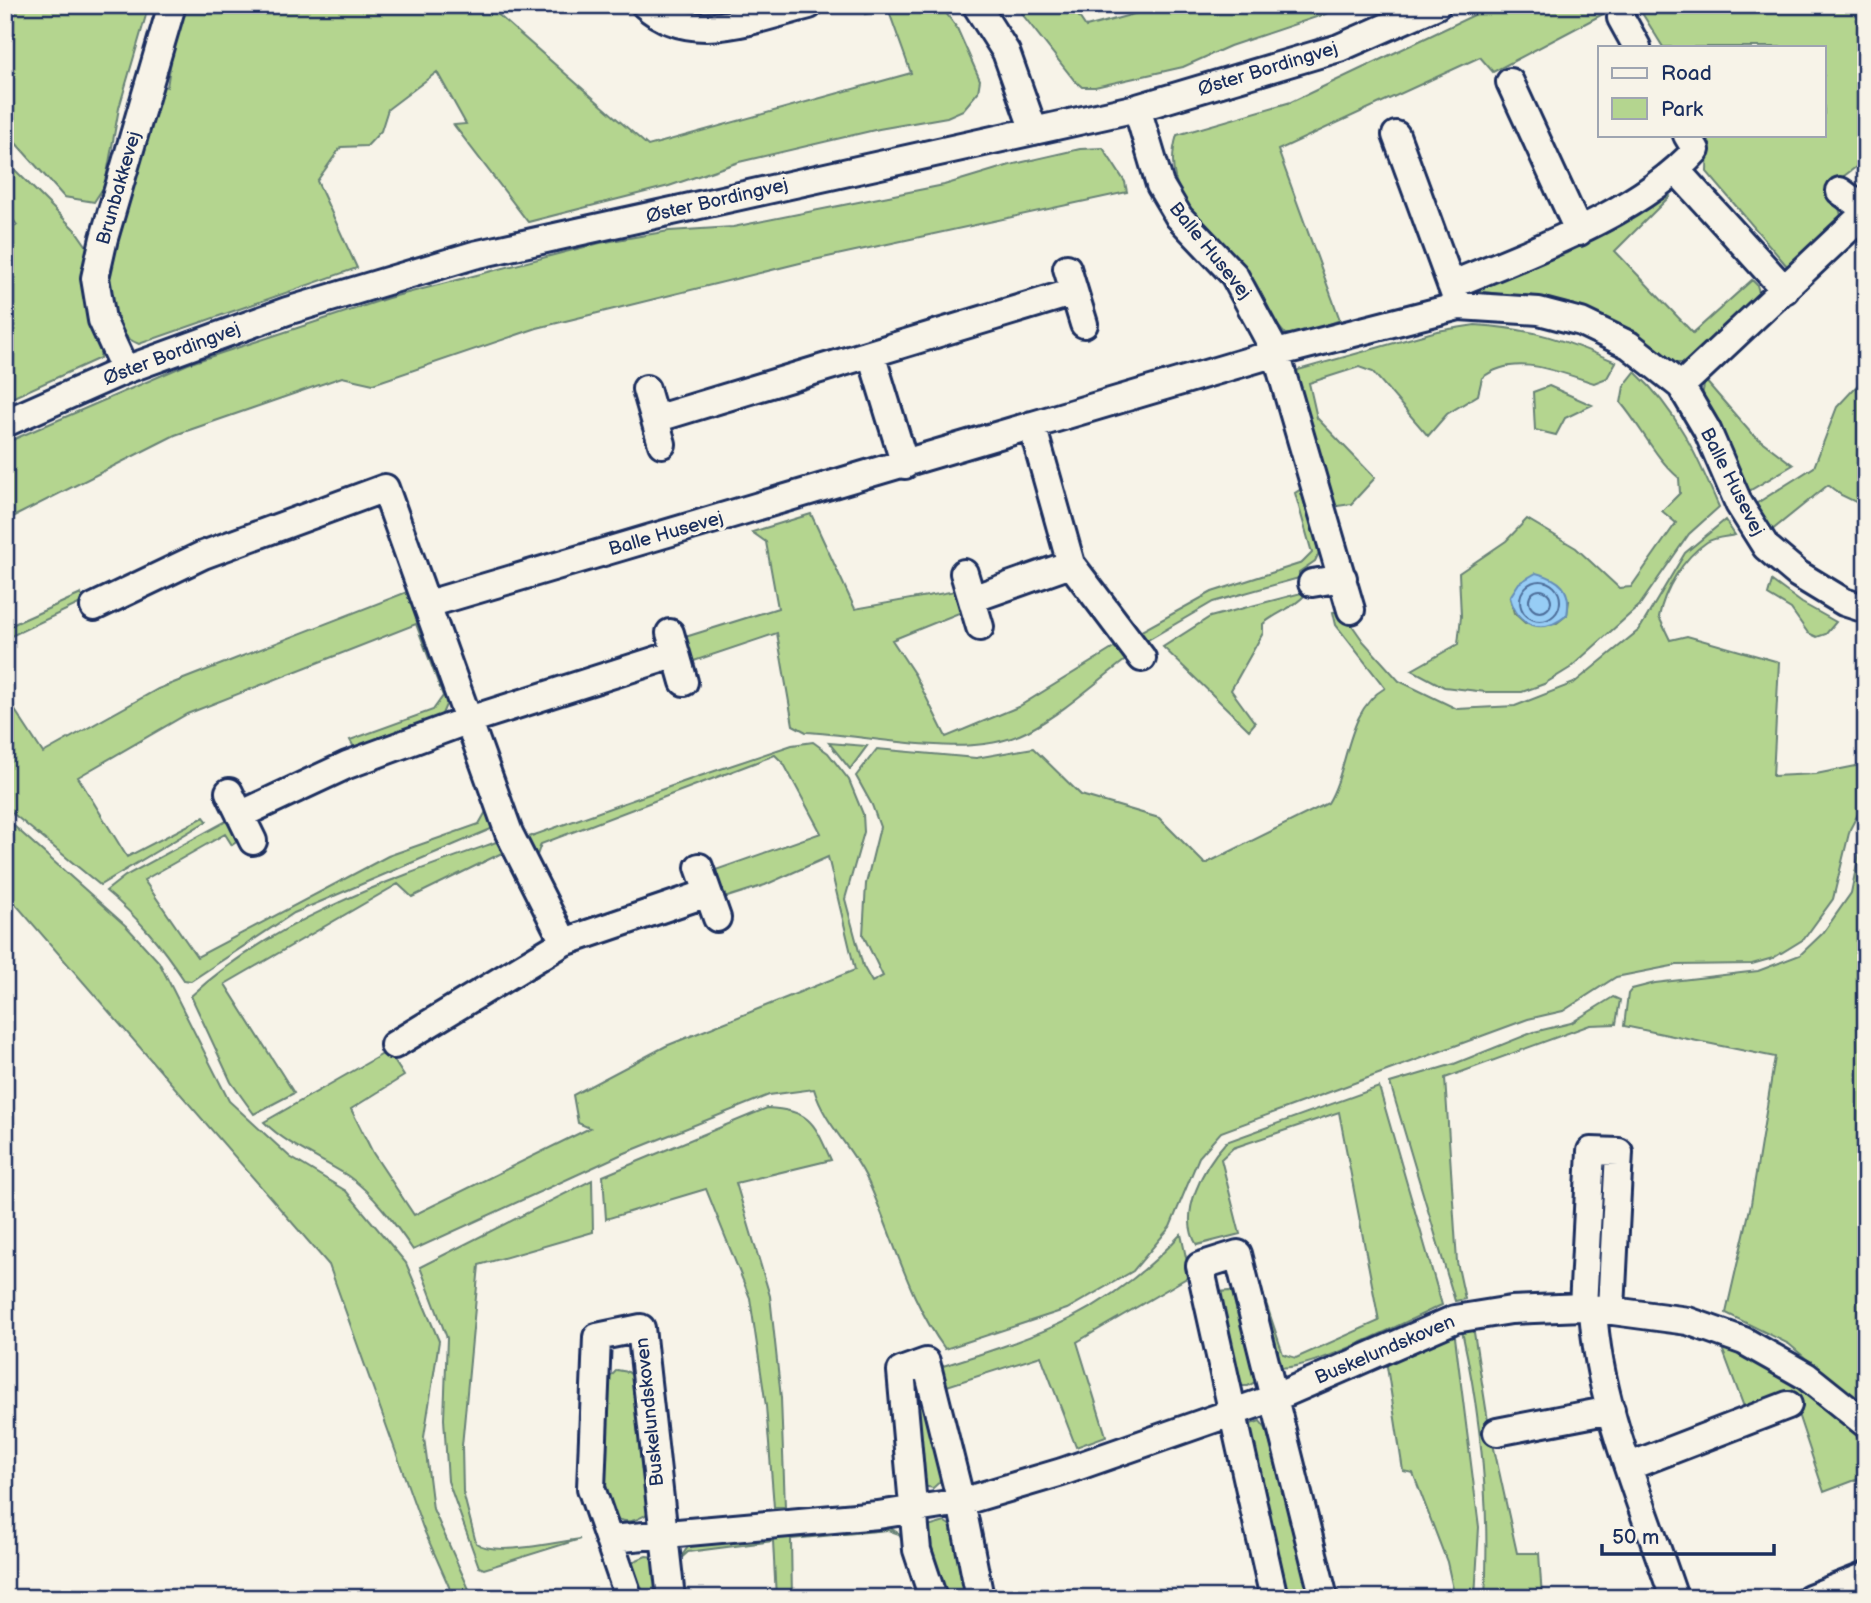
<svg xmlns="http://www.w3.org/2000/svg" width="1871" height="1603" viewBox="0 0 1871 1603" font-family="'Balsamiq Sans',sans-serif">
	<rect width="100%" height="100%" fill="#f7f3e8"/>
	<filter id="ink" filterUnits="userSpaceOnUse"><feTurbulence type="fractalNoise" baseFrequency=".0143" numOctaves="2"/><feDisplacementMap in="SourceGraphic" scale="14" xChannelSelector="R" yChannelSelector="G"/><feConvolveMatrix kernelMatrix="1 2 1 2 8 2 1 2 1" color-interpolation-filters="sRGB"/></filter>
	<g filter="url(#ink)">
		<path fill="#b4d58f" stroke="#688276" stroke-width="2" fill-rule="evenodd" d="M 5,5 L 149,5 L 119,108 L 105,185 L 94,202 L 64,197 L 5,131 Z
			M 186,5 L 487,5 L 648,146 L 911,73 L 888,9 L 865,14 L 862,5 L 940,5 L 957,28 L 980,80 L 978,92 L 963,110 L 947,117 L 879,129 L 739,162 L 669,186 L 528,222 L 454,125 L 466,124 L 437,72 L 388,109 L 381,131 L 367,146 L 341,147 L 317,181 L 357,268 L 139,344 C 104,331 107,285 108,252 L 161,85 L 167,87 L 174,41 Z
			M 1015,5 L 1071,5 L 1086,27 L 1167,5 L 1352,5 L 1230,46 L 1183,67 L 1095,87 L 1082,87 L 1074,80 Z
			M 1495,5 L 1620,5 L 1493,72 L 1480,57 L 1278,150 L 1340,320 L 1304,334 L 1285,334 C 1269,318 1266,298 1253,279 C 1221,230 1156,204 1177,135 L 1291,102 Z
			M 1637,5 L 1863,5 L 1866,9 L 1866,168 L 1860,164 L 1840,179 L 1838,205 L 1843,222 L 1792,272 L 1707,172 L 1708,135 L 1824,135 L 1824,47 L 1663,47 Z
			M 1103,148 L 1125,182 L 1127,192 L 800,263 L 537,328 L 373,384 L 342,377 L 175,435 L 5,521 L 5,443 L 188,364 L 388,298 L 600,243 L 669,231 L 733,227 L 944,185 L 1010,165 L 1080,149 Z
			M 5,160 L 76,231 L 90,251 L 102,343 L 100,358 L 5,401 L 5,233 L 17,225 L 5,209 Z
			M 1663,189 L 1670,196 L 1615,251 L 1693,333 L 1752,280 L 1757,285 L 1761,299 L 1687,363 L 1672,363 L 1541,300 L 1478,291 L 1482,285 L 1567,253 Z
			M 1475,325 C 1534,329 1562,339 1616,362 L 1607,378 L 1594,383 C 1558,372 1515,352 1482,378 L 1478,395 L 1447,414 L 1428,436 L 1373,372 L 1359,367 L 1309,383 L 1317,418 L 1375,478 L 1351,504 L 1331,507 L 1292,388 L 1298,370 L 1437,331 Z
			M 1635,372 C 1677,410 1697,456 1719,507 L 1689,534 L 1639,606 L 1570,668 L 1544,684 L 1522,692 L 1486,692 L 1444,687 L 1412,670 L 1458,644 L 1461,616 L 1459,573 L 1506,541 L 1527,519 L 1576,548 L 1619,588 L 1631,587 L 1676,523 L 1662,511 L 1680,493 L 1679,478 C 1655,458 1642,428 1621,403 L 1624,386 ZM 1510,598 L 1569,601 L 1567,615 L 1557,623 L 1525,623 L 1514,613 Z
			M 1866,376 L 1866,507 L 1841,495 L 1828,485 L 1771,531 L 1754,505 L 1814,467 L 1837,407 Z
			M 1705,380 L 1751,433 L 1793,465 L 1749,491 L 1701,401 Z
			M 1549,386 L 1592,405 L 1565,418 L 1556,435 L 1535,430 L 1533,392 Z
			M 1301,489 L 1319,553 L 1315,561 L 1299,572 L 1299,578 L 1213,602 L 1141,644 L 1134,635 L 1212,592 L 1302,563 L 1312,553 L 1295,493 Z
			M 811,514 L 855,609 L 955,591 L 964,611 L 892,640 L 915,675 L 946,737 L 1018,707 L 1117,646 L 1128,658 C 1096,682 1064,712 1028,731 C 969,762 871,735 806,732 L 793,725 L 777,633 L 688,663 L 679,639 L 778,608 L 766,542 L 752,532 Z
			M 1725,520 L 1735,535 C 1726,537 1715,537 1707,542 C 1683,558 1664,590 1659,617 L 1670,640 L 1687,636 L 1779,662 L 1773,776 L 1816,774 L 1866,764 L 1866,799 L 1850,829 L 1833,899 L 1804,939 L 1773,958 L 1752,964 L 1677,965 L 1616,977 L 1563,1011 L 1528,1019 L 1221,1132 L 1199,1157 L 1170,1227 L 1133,1271 L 1067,1309 L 945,1349 C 906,1295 894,1236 866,1177 C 851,1146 824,1123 814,1089 L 769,1095 L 620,1155 L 413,1250 C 396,1225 373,1193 348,1176 C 320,1158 288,1146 264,1122 L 388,1051 L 404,1076 L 351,1109 L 373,1153 L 414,1215 L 590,1128 L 578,1123 L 573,1095 L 666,1046 L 855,970 L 828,857 L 765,885 L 718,900 L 707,873 L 821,833 L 784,764 L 775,755 L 541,844 L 536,858 L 538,870 L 523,839 L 697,777 L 792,745 L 813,742 L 828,753 L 849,780 L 863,814 L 864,832 L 845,899 L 863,966 L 872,982 L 883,976 L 863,935 L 866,884 L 880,827 L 872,805 L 856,776 L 877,749 L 976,758 L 1033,748 L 1081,795 L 1159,818 L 1205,864 L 1328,803 C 1349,769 1346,710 1385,688 L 1336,625 L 1333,612 L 1342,611 L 1363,641 L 1399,681 L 1457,709 L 1515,706 L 1574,683 L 1639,630 L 1685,553 Z
			M 1772,581 L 1802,603 L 1836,622 L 1826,634 L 1817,637 L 1808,633 L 1791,609 L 1768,595 Z
			M 412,590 L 449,698 L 442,714 L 432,721 L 356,751 L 350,740 L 433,710 L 443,696 L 416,624 L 187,714 L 78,777 L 127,857 L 204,817 L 207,821 L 100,885 L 5,807 L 5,695 L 43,753 L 158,689 Z
			M 1301,593 L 1304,596 C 1292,609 1277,612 1263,624 L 1263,633 L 1231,690 L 1255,723 L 1249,730 L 1163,647 L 1210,617 Z
			M 81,594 L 83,602 L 5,639 L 5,628 Z
			M 829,743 L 867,746 L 850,769 Z
			M 488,808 L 498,826 L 294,913 L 191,981 L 184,980 C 161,945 139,918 106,891 L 125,876 L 230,819 L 242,838 L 232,845 L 225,834 L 144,880 L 197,957 L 388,856 L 479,824 Z
			M 5,818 L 126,926 L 159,962 L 229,1101 L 290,1157 L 346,1191 L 406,1263 L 439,1341 L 424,1437 L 433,1509 L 473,1598 L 454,1598 L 423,1528 L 329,1265 L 5,892 Z
			M 1866,819 L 1866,1410 L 1789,1344 L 1726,1313 L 1751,1204 L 1775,1057 L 1624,1026 L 1628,994 L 1632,989 L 1655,983 L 1758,971 L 1800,955 L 1823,933 L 1851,893 Z
			M 502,840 L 508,850 L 412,897 L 398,884 L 225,984 L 294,1093 L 254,1114 L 231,1082 L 191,996 C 277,917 395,878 502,840 Z
			M 1613,997 L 1620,1000 L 1616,1024 L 1590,1025 L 1445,1078 L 1457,1262 L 1465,1299 L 1455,1301 L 1390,1083 L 1454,1064 L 1534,1032 L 1571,1023 Z
			M 1379,1087 L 1442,1305 C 1410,1319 1307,1373 1279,1367 L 1255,1284 L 1259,1282 L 1283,1354 L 1296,1358 L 1379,1321 L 1339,1112 L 1233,1148 L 1221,1159 L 1240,1234 L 1197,1245 C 1177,1214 1204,1166 1226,1142 Z
			M 767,1108 C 811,1110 814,1123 831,1160 L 736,1183 L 770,1296 L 781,1398 L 785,1507 L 774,1507 L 766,1406 L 750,1298 L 706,1189 L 606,1219 L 603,1176 Z
			M 592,1180 L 593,1232 L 479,1265 L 462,1446 L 463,1492 L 476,1543 C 494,1557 557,1542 580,1539 L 484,1569 L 479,1567 L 448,1481 L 444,1419 L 447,1338 L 420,1267 Z
			M 1181,1234 L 1190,1276 L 1077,1342 L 1106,1436 L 1076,1447 L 1041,1356 L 944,1387 L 941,1373 L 943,1366 C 1040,1336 1111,1311 1181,1234 Z
			M 1229,1291 L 1239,1294 L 1259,1380 L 1248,1386 L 1238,1386 L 1219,1292 Z
			M 1643,1320 L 1746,1351 L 1817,1399 L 1866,1437 L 1866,1476 L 1824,1492 L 1790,1390 L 1744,1407 L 1722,1348 L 1696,1338 L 1643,1327 Z
			M 1473,1326 L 1488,1421 L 1517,1553 L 1539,1553 L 1542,1598 L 1485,1598 C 1490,1509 1481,1417 1462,1331 Z
			M 1454,1329 L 1479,1527 L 1475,1598 L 1455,1598 L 1447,1562 L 1413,1473 L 1403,1471 L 1386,1360 Z
			M 617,1370 L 628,1372 L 639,1381 L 650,1512 C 634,1523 626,1524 608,1516 L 601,1500 L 606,1381 Z
			M 921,1405 L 928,1409 L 944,1478 L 933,1488 L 922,1486 L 913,1410 Z
			M 1260,1421 L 1266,1429 L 1314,1598 L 1283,1598 L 1245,1426 Z
			M 945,1522 L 957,1530 L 972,1598 L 941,1598 C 944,1583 939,1561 927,1550 L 928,1527 Z
			M 885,1525 L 905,1537 L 906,1544 L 899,1534 L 888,1530 L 791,1539 L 792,1598 L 776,1598 L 773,1541 L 688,1552 L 678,1561 L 688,1547 L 700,1544 Z
			M 646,1556 L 654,1557 L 659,1598 L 639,1598 L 631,1582 L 632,1562 Z"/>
		<path fill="#97cdf5" stroke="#658eb9" stroke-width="2" d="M 1536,573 C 1560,579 1572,589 1567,615 C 1543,635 1518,628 1510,597 L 1519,583 Z"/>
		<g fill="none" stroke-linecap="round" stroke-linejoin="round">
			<path stroke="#4d6e9a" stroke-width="2" d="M1520 601a20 20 0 1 1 40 0a20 20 0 1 1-40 0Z
				M1529 601a11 11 0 1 1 22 0a11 11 0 1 1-22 0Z"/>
			<g stroke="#1b2f5e" stroke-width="32">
				<path id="minor" d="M 645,5 C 691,47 756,18 809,5
					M 976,5 L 1006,52 L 1034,131
					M 1621,18 L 1637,47
					M 1510,82 L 1579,232
					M 1137,108 L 1160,185 L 1179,217 L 1234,275 L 1276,353 L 1351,610
					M 1396,135 L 1457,301
					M 1677,171 L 1785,290
					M 1840,191 L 1866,210
					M 1067,268 L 1084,324
					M 1451,285 C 1530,252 1639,214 1696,150 L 1687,135
					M 871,354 L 905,465
					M 125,370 L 102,320 L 95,278 L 104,238 L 172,5
					M 1681,386 L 1866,212
					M 646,389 L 662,444
					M 655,419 L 1074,292
					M 5,423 L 125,370 L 287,311 L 474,255 L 1137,108 L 1339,48 L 1437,5
					M 1032,425 L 1071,564 L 1142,658
					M 964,573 L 980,627
					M 1312,583 L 1343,578
					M 972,599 L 1071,564
					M 428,604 L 1276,353 L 1459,306 L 1539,311 L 1581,322 L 1629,345 L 1681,386 L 1707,430 L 1739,504 L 1766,547 L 1798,574 L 1844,602 L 1866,609
					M 94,607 L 203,555 L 385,488 L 509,833 L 564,942
					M 670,633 L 684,682
					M 229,792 L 253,841
					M 240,815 L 347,765 L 469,720 L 676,654
					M 699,867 L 717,918
					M 394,1045 L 564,942 L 708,893
					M 1583,1307 L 1591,1151 L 1619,1152 L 1611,1309
					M 1593,1308 C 1598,1407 1643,1504 1674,1598
					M 1497,1432 L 1611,1410
					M 1630,1466 L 1788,1405
					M 611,1539 L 878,1515 L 961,1502 L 1062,1472 L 1274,1398 L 1455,1319 L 1511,1310 L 1583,1307 L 1688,1321 L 1744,1341 L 1806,1376 L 1866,1424
					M 629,1598 L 591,1488 L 597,1337 L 641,1328 L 671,1598
					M 933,1598 L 917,1550 L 901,1371 L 926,1362 L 961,1502 L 980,1598
					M 1274,1598 L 1200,1266 L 1238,1254 L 1324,1598
					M 1810,1598 L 1866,1576"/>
			</g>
			<use href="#minor" stroke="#f7f3e8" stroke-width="26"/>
		</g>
	</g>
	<g text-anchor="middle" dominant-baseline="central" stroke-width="7" stroke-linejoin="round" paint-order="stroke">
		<g font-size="19" fill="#1b2f5e" stroke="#f7f3e8">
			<text transform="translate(1268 69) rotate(-17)">Øster Bordingvej</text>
			<text transform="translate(119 188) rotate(-74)">Brunbakkevej</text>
			<text transform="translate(717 201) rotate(-13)">Øster Bordingvej</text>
			<text transform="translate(1210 251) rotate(51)">Balle Husevej</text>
			<text transform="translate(172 354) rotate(-21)">Øster Bordingvej</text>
			<text transform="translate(1732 482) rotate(63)">Balle Husevej</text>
			<text transform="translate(666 534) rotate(-16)">Balle Husevej</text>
			<text transform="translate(1385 1350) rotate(-23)">Buskelundskoven</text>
			<text transform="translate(650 1412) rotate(-96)">Buskelundskoven</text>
		</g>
	</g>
	<rect width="1871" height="1603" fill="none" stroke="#f7f3e8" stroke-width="28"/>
	<rect x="14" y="14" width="1843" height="1575" fill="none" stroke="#1b2f5e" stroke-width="2.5" filter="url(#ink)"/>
	<rect x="1598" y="46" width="228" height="91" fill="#f7f3e8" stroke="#9fa5b1" stroke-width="2"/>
	<rect x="1612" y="68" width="35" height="10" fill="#f7f3e8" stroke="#9fa5b1" stroke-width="2"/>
	<text x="1661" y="80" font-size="21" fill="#1b2f5e">Road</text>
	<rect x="1612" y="98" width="35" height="21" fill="#b4d58f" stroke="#9fa5b1" stroke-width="2"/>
	<text x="1661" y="116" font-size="21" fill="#1b2f5e">Park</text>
	<path d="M1602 1544v10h172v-10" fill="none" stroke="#1b2f5e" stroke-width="3.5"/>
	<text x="1612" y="1544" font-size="21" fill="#1b2f5e" stroke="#f7f3e8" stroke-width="5" paint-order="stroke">50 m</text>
</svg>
